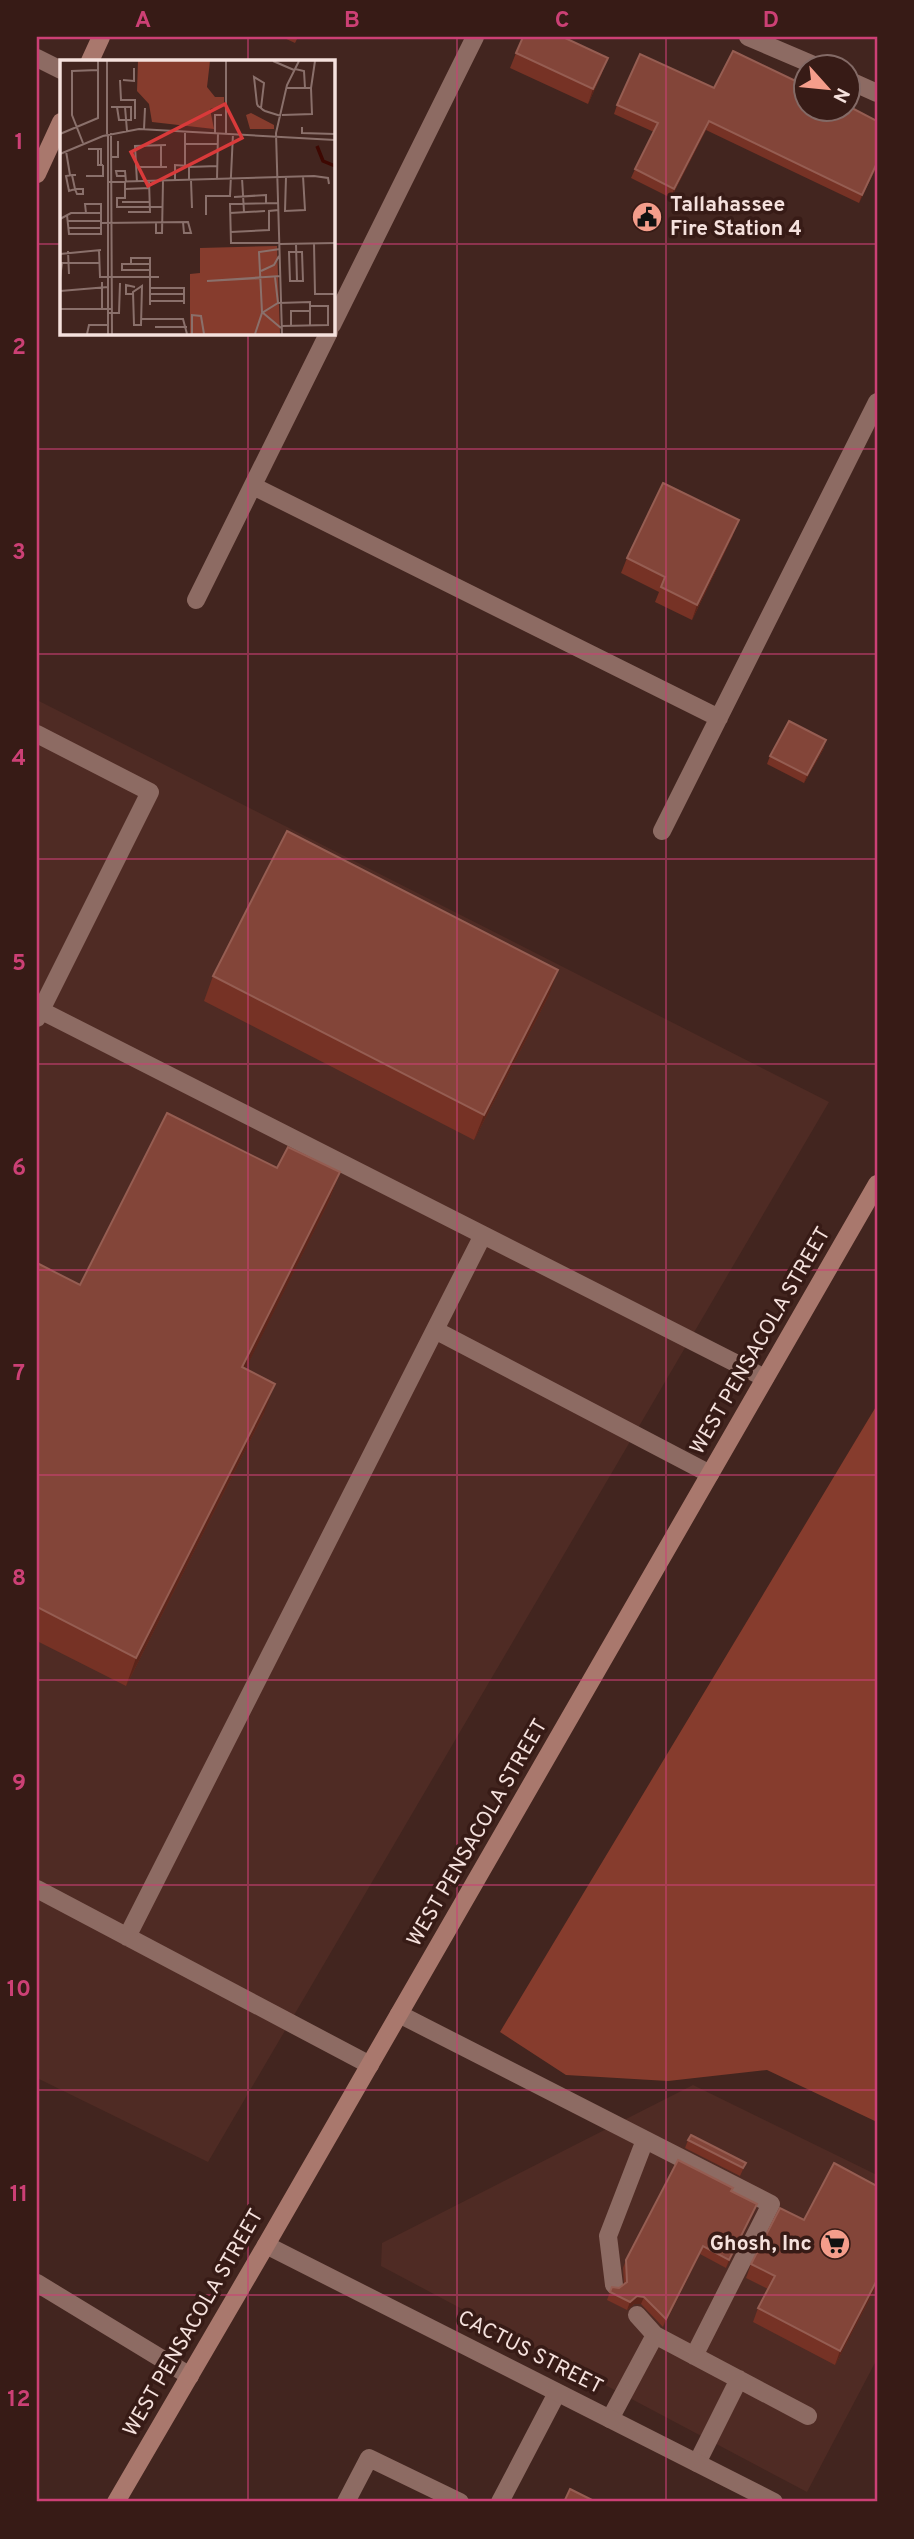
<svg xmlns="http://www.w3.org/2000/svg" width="914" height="2539" viewBox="0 0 914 2539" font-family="Overpass,sans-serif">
	<rect width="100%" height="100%" fill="#42251f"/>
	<path fill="#4f2b24" d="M 37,700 L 829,1102 L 208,2162 L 37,2078 Z
		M 693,2085 L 877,2175 L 877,2359 L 807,2492 L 381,2266 L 382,2243 Z"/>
	<path fill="#863c2d" d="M 877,1405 L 877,2122 L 767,2070 L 668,2081 L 566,2075 L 500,2032 Z"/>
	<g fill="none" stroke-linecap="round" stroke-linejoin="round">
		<path stroke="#8d6b63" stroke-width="18" d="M 748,37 L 816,66
			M 37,58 L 61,70
			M 848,80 L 877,93
			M 332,325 L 475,37
			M 253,486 L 719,718
			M 196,600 L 329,332
			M 37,734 L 150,792 L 37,1018
			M 662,831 L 877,402
			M 40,1010 L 765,1378
			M 435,1330 L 710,1474
			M 37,1889 L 370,2065
			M 127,1937 L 483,1235
			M 399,2014 L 771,2204 L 694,2356
			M 37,2283 L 190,2376
			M 614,2285 L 608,2236 L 645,2140
			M 637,2315 L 655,2335 L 808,2416
			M 610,2419 L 655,2335
			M 697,2463 L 739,2379
			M 346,2502 L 369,2458 L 460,2502
			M 500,2502 L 557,2393"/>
		<path stroke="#8d6b63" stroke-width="18" d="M 266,2245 L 774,2502"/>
		<path stroke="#a9786d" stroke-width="18" d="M 90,61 L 101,37
			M 37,174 L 61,122
			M 116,2502 L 266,2245 L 877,1184"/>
	</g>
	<path fill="#763225" d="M 282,37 L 298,37 L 295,43 Z
		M 516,53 L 602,73 L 588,104 L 510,68 Z
		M 714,88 L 877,121 L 877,166 L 859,203 L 706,130 L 671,198 L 631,178 L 635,169 L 654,132 L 614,114 L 617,105 Z
		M 733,535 L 692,620 L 655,602 L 659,592 L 621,573 L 627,558 Z
		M 824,748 L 804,783 L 767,764 L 770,756 Z
		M 213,976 L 549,995 L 474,1140 L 204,1001 Z
		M 277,1168 L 340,1172 L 329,1201 L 245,1369 L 264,1413 L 126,1686 L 37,1641 L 37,1263 L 80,1285 Z
		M 688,2140 L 746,2163 L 740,2176 L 685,2148 Z
		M 877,2186 L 877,2285 L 835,2365 L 753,2322 L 758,2308 L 768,2289 L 746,2278 L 751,2264 L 804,2220 Z
		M 732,2191 L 754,2212 L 726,2268 L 700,2254 L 663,2327 L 641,2304 L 634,2304 L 627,2310 L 607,2300 L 610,2292 L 619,2288 L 624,2284 L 623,2268 L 626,2260 Z"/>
	<path fill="#5b251a" d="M 608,58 L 602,73 L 588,104 L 593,89 Z
		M 709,121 L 706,130 L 671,198 L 674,189 Z
		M 877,163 L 877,166 L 859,203 L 862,195 Z
		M 739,520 L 733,535 L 692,620 L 697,605 Z
		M 826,740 L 824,748 L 804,783 L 807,775 Z
		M 558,970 L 549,995 L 474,1140 L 484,1115 Z
		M 340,1172 L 329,1201 L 232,1396 L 242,1367 Z
		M 275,1384 L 264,1413 L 126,1686 L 136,1658 Z
		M 757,2204 L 754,2212 L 726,2268 L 729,2260 Z
		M 703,2246 L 700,2254 L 663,2327 L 666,2319 Z
		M 877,2280 L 877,2285 L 835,2365 L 840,2351 Z
		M 637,2296 L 644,2297 L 641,2304 L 634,2304 L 627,2310 L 630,2302 Z"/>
	<path fill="#834539" stroke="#955d52" stroke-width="2" d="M 523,37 L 563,37 L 608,58 L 593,89 L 516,53 Z
		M 733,51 L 806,86 L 806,108 L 848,108 L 848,106 L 877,121 L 877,163 L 862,195 L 709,121 L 674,189 L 635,169 L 658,123 L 617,105 L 640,54 L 714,88 Z
		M 663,483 L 739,520 L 697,605 L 661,587 L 665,577 L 627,558 Z
		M 789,721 L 826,740 L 807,775 L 770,756 Z
		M 287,831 L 558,970 L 484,1115 L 213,976 Z
		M 167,1113 L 277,1168 L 288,1147 L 340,1172 L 242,1367 L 275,1384 L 136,1658 L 37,1607 L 37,1263 L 80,1285 Z
		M 691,2135 L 746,2163 L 743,2168 L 688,2140 Z
		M 678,2160 L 733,2188 L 731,2191 L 757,2204 L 729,2260 L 703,2246 L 666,2319 L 644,2297 L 637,2296 L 630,2302 L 610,2292 L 612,2287 L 619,2288 L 627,2282 L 626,2260 Z
		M 834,2163 L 877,2186 L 877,2280 L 840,2351 L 758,2308 L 775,2276 L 751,2264 L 780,2208 L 804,2220 Z
		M 570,2489 L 596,2502 L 564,2502 Z"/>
	<path fill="none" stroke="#cc4075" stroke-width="2" stroke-opacity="0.55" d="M 248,37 L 248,61M 457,37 L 457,2502M 666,37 L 666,2502M 37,244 L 61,244M 332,244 L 877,244M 248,332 L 248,2502M 37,449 L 877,449M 37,654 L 877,654M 37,859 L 877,859M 37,1064 L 877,1064M 37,1270 L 877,1270M 37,1475 L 877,1475M 37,1680 L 877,1680M 37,1885 L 877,1885M 37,2090 L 877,2090M 37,2295 L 877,2295"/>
	<defs>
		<g id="civic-disc" transform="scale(1.575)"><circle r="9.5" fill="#f49d8b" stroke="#371b16"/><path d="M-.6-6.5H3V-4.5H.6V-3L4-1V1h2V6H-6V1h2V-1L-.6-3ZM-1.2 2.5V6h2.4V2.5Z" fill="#111"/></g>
		<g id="supermarket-disc" transform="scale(1.575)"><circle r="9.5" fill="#f49d8b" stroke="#371b16"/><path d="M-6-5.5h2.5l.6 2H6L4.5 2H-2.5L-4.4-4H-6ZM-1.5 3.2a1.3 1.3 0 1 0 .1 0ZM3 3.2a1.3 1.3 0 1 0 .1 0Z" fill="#111"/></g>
	</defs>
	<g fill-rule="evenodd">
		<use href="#civic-disc" x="647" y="217"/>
		<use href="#supermarket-disc" x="835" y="2244"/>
	</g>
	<g text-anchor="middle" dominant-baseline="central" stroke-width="7" stroke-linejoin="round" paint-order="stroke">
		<g font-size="21" font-weight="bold" fill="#f5e1dd" stroke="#371b16" text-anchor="start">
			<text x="670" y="205">Tallahassee<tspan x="670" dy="24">Fire Station 4</tspan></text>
			<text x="812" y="2244" text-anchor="end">Ghosh, Inc</text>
		</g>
		<g font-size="21" fill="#f5e1dd" stroke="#371b16">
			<text transform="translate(761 1341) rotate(-60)">WEST PENSACOLA STREET</text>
			<text transform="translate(478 1833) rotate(-60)">WEST PENSACOLA STREET</text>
			<text transform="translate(194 2323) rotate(-60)">WEST PENSACOLA STREET</text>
			<text transform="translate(530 2353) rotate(27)">CACTUS STREET</text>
		</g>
	</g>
	<g transform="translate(60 60)">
		<rect width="275" height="275" fill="#42251f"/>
		<path d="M 78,1 L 150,1 L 147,27 L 155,37 L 164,37 L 164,46 L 150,49 L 154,69 L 92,62 L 89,44 L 77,31 ZM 191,53 L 214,65 L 214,69 L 190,69 L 186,55 ZM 217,186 L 220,274 L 130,274 L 130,214 L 140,213 L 140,188 Z" fill="#863c2d"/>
		<path fill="none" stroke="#3e0802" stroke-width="3.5" d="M 257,86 L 263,101 L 275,106"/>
		<path fill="none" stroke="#8a706b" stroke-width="2" d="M 47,1 L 47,74M 166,1 L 166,73M 213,1 L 234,10M 235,9 L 244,11 L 245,28M 60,20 L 61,40 L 75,40 L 75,59M 63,20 L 74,21 L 74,8M 251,28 L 255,1M 51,47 L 71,47 L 71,60 L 59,60 L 57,47M 65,47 L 67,71M 201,48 L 204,23 L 194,17 L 197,44 L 198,46 L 201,48 L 203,50 L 205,51 L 221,56M 222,55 L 252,54 L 251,28 L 227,28M 242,67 L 242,73 L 275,74M 84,69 L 85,48M 125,71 L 125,105M 51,73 L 52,274M 155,73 L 155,55 L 162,55M 0,74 L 38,58 L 38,1M 48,76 L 48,274M 23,83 L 12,55 L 12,11 L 38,10M 125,84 L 157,84M 101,85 L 101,107M 28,89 L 41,89 L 41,105M 38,89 L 38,105 L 43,105M 6,91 L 10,115M 0,94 L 43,76 L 79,69 L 275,80M 52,97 L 58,97 L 58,81M 77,107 L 107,107M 129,107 L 157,106M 12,115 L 15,129 L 17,134 L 23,134 L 23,129 L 15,129 L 9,131 L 6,116 L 12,115 L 16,115M 26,116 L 43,116 L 43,105M 65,116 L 57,116 L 56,111 L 65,111 L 66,122M 226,117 L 225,151 L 245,150 L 243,116M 182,118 L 184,152M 157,119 L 158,73M 115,120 L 115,105 L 129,106 L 129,120M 131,120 L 132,148M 48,122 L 254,116 L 268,118 L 269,124M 77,122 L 75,86 L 106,85M 65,129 L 90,128M 174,137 L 206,135 L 206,143M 56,138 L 65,138 L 65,122M 57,138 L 57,147 L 103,147M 62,142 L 90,142M 218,143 L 170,144 L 171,183 L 220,183M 68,152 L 90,152 L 89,121M 170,153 L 205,151M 7,155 L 9,174 L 41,174 L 41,144 L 25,144 L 26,153M 146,155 L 146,136 L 170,136 L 173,74M 0,159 L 11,153 L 41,153M 7,161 L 41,161M 96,162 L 96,173 L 102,173 L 103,121M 41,163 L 128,162 L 131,173 L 124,173 L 123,162M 8,168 L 41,168M 171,172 L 209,170 L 209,151 L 219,150M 254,183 L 255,234 L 275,234M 220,184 L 275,183M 236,184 L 237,221M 220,189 L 199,192 L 202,252 L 221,268M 39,190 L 40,217 L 99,217M 8,191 L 9,214M 229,192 L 242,192 L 243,221 L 230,221 ZM 0,194 L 41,190M 71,204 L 71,198 L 90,198 L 90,245M 90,210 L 62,210 L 62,204 L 90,204M 201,211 L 214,205 L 219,196M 215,217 L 218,243M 0,218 L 2,203 L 39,203M 201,218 L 147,221 L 221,216M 42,222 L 42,249M 82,226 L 81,265 L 74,265 L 73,232 ZM 90,228 L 124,228 L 124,244M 0,231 L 48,227M 73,234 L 66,234 L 66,225 L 75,227M 90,234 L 124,234M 90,241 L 124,241M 0,249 L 51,249M 49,253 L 59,253 L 60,223M 81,259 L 123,259 L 127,274M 231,265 L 231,251 L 250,251M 222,266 L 268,265 L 268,246 L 250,246M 95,267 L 127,267M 27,274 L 29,265 L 48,265M 132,274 L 132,255 L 141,256 L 144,274M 195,274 L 202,253 L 218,243 L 250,242 L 250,265M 222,274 L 216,73 L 227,25 L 239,1"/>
		<path fill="#d93a3a" fill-opacity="0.15" stroke="#d93a3a" stroke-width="3.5" d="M 165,44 L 182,78 L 88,126 L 71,92 Z"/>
		<rect width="275" height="275" fill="none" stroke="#f5e1dd" stroke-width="3.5"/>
	</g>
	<rect width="914" height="2539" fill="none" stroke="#371b16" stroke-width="77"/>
	<g transform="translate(827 88) rotate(117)"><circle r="33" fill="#371b16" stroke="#836a66" stroke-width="2"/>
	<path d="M0-5L12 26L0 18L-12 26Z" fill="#f49d8b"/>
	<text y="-10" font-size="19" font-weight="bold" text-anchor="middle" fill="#f5e1dd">N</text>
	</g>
	<rect x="38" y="38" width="838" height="2462" fill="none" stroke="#cc4075" stroke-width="2.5"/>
	<g font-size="23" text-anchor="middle" font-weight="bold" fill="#cc4075">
		<text x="143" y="27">A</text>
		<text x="352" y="27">B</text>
		<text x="562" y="27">C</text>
		<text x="771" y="27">D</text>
		<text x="19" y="149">1</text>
		<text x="19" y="354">2</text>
		<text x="19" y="559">3</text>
		<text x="19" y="765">4</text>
		<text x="19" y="970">5</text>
		<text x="19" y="1175">6</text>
		<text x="19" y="1380">7</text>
		<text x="19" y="1585">8</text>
		<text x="19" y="1790">9</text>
		<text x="19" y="1996">10</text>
		<text x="19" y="2201">11</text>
		<text x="19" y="2406">12</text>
	</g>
</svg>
